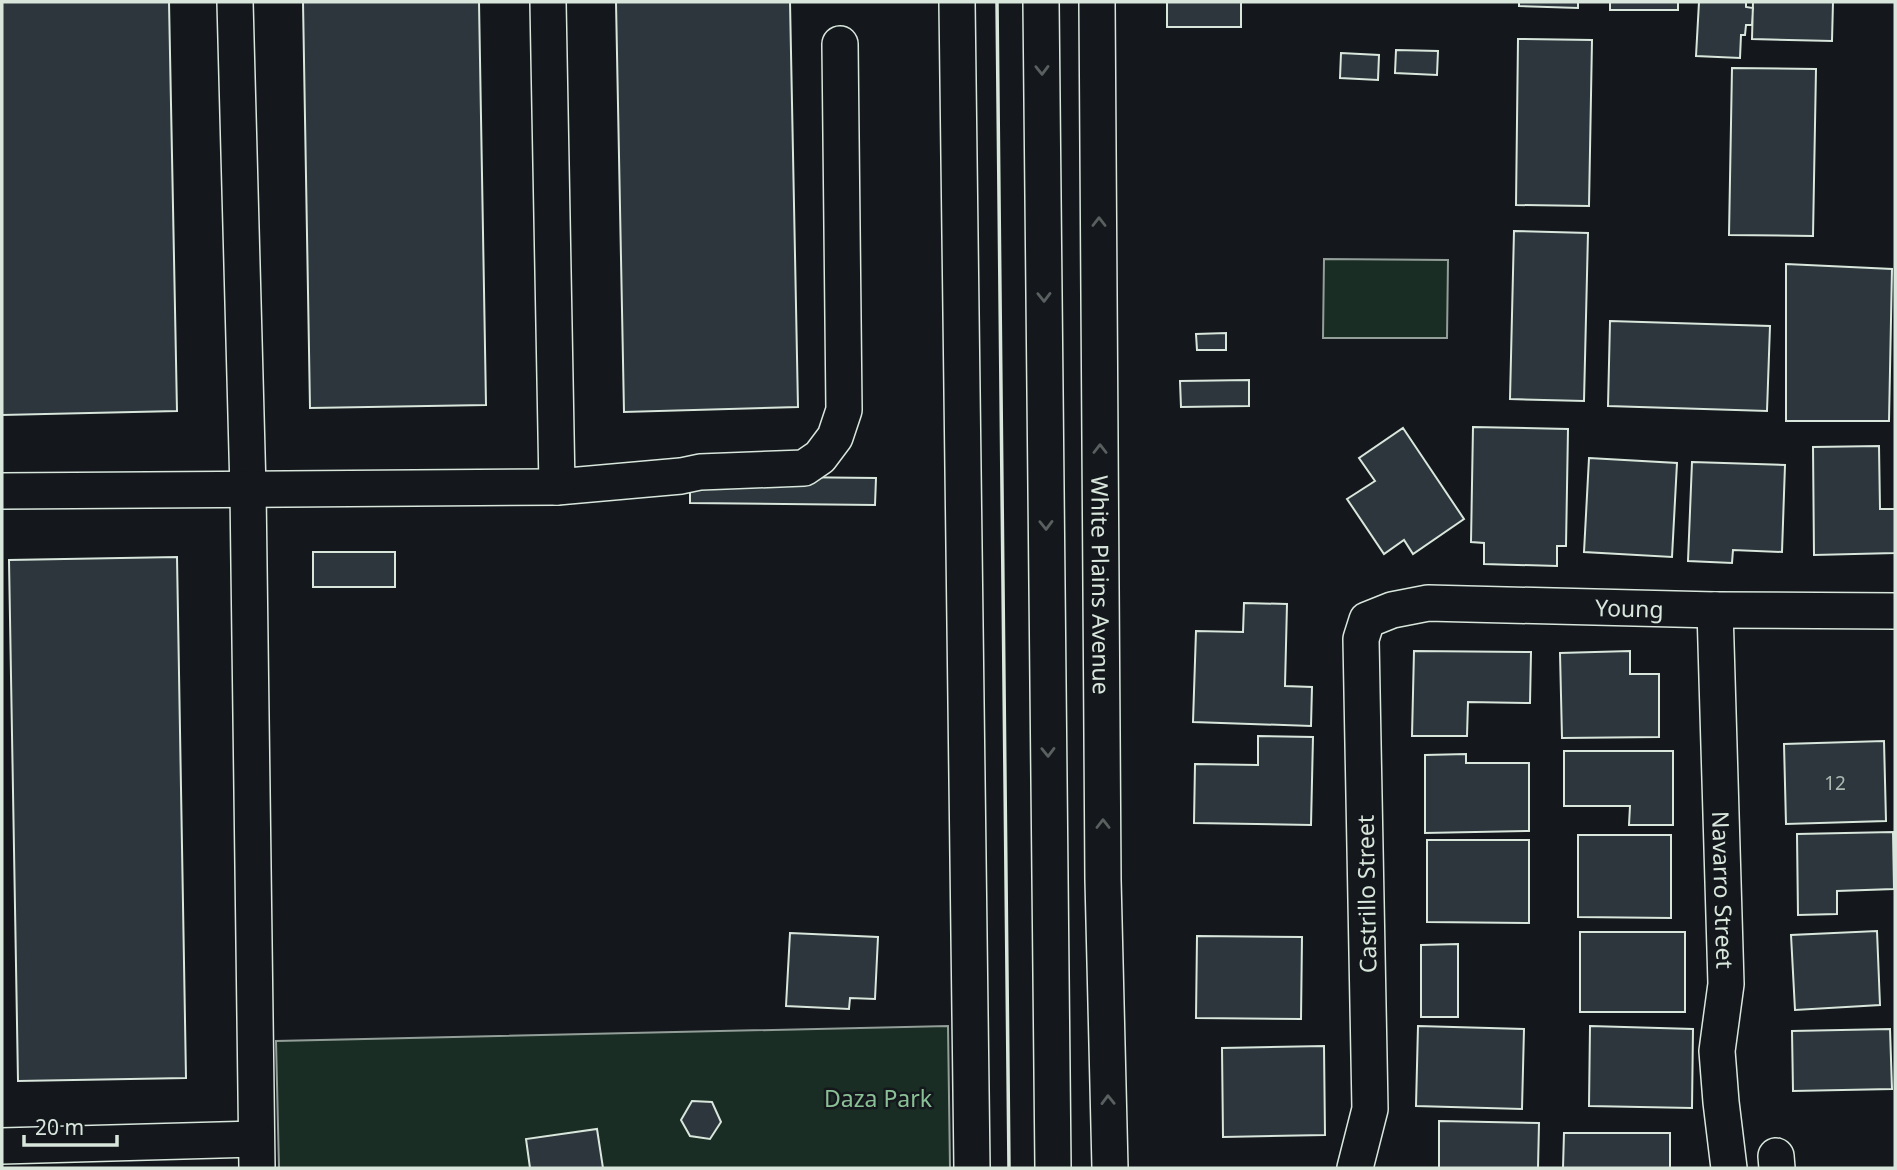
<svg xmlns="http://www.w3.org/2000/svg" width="1897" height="1170" viewBox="0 0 1897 1170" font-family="'Noto Sans',sans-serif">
	<rect width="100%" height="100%" fill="#14181c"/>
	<path fill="#1a2d24" stroke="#939e99" stroke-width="2" d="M 1324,259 L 1448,260 L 1447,338 L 1323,338 Z
		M 948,1026 L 950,1168 L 279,1168 L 276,1041 Z"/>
	<path fill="#2c363c" stroke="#d8e6dc" stroke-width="2" d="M 2,2 L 169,2 L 177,411 L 2,415 Z
		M 303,2 L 479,2 L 486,405 L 310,408 Z
		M 616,2 L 790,2 L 798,407 L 624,412 Z
		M 1167,2 L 1241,2 L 1241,27 L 1167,27 Z
		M 1519,2 L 1578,2 L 1578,8 L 1519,6 Z
		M 1610,2 L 1678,2 L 1678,10 L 1610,10 Z
		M 1699,2 L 1746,2 L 1746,7 L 1753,8 L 1752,25 L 1746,25 L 1745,35 L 1741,35 L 1740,58 L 1696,56 Z
		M 1753,2 L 1833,2 L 1832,41 L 1752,39 Z
		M 1518,39 L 1592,40 L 1589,206 L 1516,205 Z
		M 1396,50 L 1438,51 L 1437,75 L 1395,73 Z
		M 1341,53 L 1379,55 L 1378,80 L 1340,78 Z
		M 1732,68 L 1816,69 L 1813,236 L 1729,235 Z
		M 1514,231 L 1588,233 L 1584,401 L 1510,399 Z
		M 1786,264 L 1892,269 L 1889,421 L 1786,421 Z
		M 1610,321 L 1770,326 L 1767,411 L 1608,406 Z
		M 1226,333 L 1226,350 L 1197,350 L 1196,334 Z
		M 1249,380 L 1249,406 L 1181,407 L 1180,381 Z
		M 1473,427 L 1568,429 L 1566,546 L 1557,546 L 1557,566 L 1484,564 L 1484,543 L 1471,542 Z
		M 1403,428 L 1464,519 L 1413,554 L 1404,540 L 1384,554 L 1347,499 L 1375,481 L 1359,458 Z
		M 1879,446 L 1880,509 L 1895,509 L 1895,553 L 1814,555 L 1813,447 Z
		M 1589,458 L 1677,463 L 1672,557 L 1584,552 Z
		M 1692,462 L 1785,465 L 1782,552 L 1733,550 L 1732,563 L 1688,561 Z
		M 690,476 L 876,478 L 875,505 L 690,503 Z
		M 313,552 L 395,552 L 395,587 L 313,587 Z
		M 177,557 L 186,1078 L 18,1081 L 9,560 Z
		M 1244,603 L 1287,604 L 1285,686 L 1312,687 L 1311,726 L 1193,722 L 1196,631 L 1243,632 Z
		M 1414,651 L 1531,652 L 1530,703 L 1468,702 L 1467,736 L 1412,736 Z
		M 1630,651 L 1630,674 L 1659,674 L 1659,737 L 1562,738 L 1560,653 Z
		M 1258,736 L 1313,737 L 1311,825 L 1194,823 L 1195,764 L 1258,765 Z
		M 1884,741 L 1886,821 L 1786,824 L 1784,744 Z
		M 1564,751 L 1673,751 L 1673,825 L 1629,825 L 1630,806 L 1564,806 Z
		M 1466,754 L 1466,763 L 1529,763 L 1529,831 L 1425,833 L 1425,755 Z
		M 1893,832 L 1894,889 L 1837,891 L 1837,914 L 1798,915 L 1797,834 Z
		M 1578,835 L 1671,835 L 1671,918 L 1578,917 Z
		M 1427,840 L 1529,840 L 1529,923 L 1427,922 Z
		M 1877,931 L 1880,1005 L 1795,1010 L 1791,935 Z
		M 1580,932 L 1685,932 L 1685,1012 L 1580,1012 Z
		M 790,933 L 878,937 L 875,999 L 850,998 L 849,1009 L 786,1006 Z
		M 1197,936 L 1302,937 L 1301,1019 L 1196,1018 Z
		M 1458,944 L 1458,1017 L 1421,1017 L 1421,945 Z
		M 1418,1026 L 1524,1029 L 1522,1109 L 1416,1106 Z
		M 1590,1026 L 1693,1029 L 1692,1108 L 1589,1106 Z
		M 1890,1029 L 1892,1089 L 1793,1091 L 1792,1031 Z
		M 1324,1046 L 1325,1135 L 1223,1137 L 1222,1048 Z
		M 692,1101 L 712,1102 L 721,1122 L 710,1139 L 690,1136 L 681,1120 Z
		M 1439,1121 L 1539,1123 L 1538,1168 L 1439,1168 Z
		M 597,1129 L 603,1168 L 530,1168 L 526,1139 Z
		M 1564,1133 L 1670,1133 L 1670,1168 L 1563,1168 Z"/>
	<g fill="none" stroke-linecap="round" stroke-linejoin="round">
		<g stroke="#d8e6dc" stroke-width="38">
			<g id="minor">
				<path d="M 235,2 L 248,490 L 257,1168"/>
				<path d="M 548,2 L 557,487 L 681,476 L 700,472 L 804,468 L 820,457 L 835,437 L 844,410 L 840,44"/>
				<path d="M 957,2 L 972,1168"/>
				<path d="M 1041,2 L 1053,1168"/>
				<path id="s1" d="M 1097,2 L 1103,880 L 1110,1168"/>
				<path d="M 2,491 L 557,487"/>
				<path id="s2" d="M 1715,610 L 1726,984 L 1717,1051 L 1721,1102 L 1729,1168"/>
				<path d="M 2,1146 L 256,1139"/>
				<path d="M 1776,1156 L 1777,1168"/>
				<path id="s3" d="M 1355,1168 L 1370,1109 L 1361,639 L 1367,620 L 1392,610 L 1428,603 L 1715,610 L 1895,611"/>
			</g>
		</g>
		<use href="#minor" stroke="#14181c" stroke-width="35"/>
		<path stroke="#d8e6dc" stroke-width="3.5" d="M 997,2 L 1009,1168"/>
	</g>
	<defs><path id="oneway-chevron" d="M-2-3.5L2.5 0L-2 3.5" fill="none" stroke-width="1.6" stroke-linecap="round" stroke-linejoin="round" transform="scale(1.75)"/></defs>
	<g stroke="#59605f">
		<use href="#oneway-chevron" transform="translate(1042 70) rotate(89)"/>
		<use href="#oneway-chevron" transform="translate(1099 222) rotate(-90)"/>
		<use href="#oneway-chevron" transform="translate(1044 297) rotate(89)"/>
		<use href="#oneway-chevron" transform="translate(1100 449) rotate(-90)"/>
		<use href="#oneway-chevron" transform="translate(1046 525) rotate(89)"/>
		<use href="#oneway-chevron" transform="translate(1048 752) rotate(89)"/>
		<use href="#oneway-chevron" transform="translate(1103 824) rotate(-90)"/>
		<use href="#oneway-chevron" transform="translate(1108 1100) rotate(-91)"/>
	</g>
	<g text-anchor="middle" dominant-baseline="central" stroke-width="5" stroke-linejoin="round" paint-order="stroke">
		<g font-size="19" fill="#adbab4">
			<text x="1835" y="783">12</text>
		</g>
		<g font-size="23" fill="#d8e6dc" stroke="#14181c">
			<text stroke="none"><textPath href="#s1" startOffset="583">White Plains Avenue</textPath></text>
			<text stroke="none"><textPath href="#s3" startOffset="816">Young</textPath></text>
			<text stroke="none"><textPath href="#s2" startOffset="280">Navarro Street</textPath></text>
			<text transform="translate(1366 894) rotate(-91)">Castrillo Street</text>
		</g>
		<g font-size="23" fill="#8ac095" stroke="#14181c">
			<text x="878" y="1098">Daza Park</text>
		</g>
	</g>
	<rect width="1897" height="1170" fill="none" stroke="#d8e6dc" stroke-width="7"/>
	<path d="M24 1135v10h93v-10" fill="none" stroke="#d8e6dc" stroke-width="3.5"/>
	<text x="35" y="1135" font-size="21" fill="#d8e6dc" stroke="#14181c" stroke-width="5" paint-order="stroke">20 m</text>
</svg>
